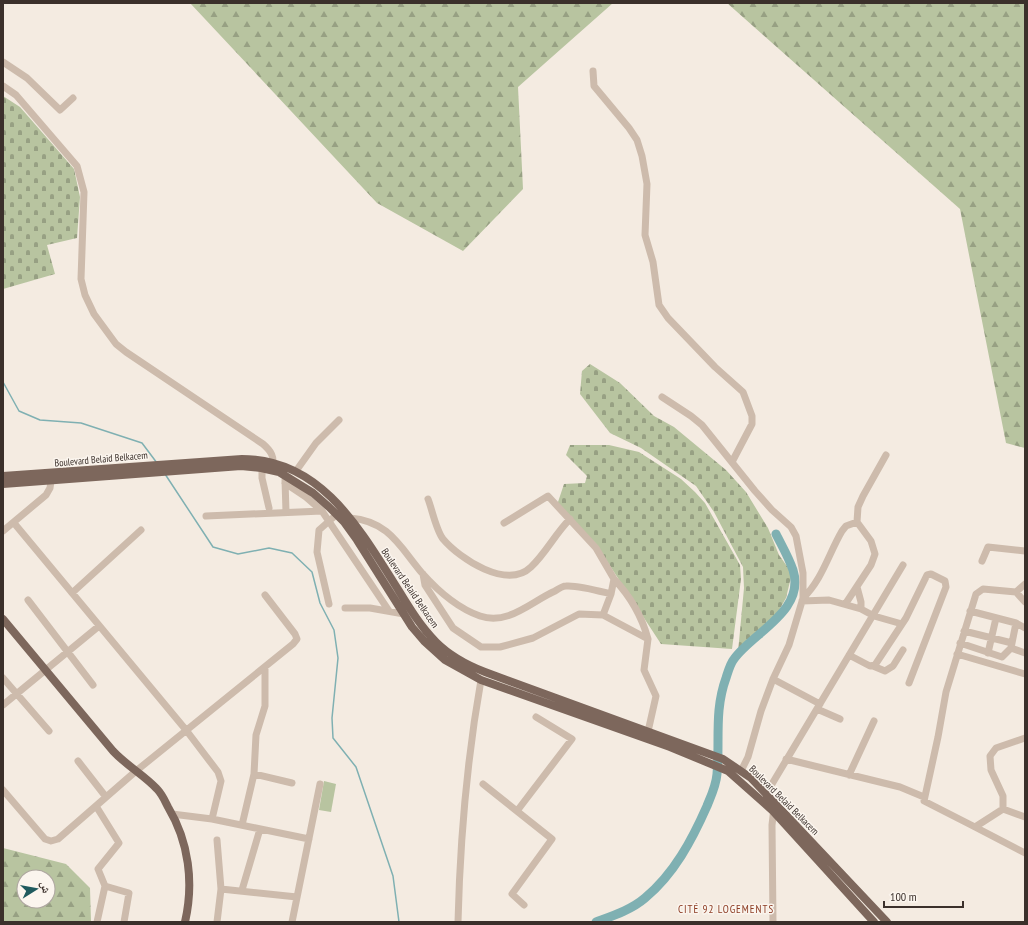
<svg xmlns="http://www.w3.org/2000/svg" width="1028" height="925" viewBox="0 0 1028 925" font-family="'PT Sans Narrow','Noto Naskh Arabic',sans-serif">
	<defs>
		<pattern id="forest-firs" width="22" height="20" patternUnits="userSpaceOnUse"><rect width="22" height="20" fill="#b8c4a0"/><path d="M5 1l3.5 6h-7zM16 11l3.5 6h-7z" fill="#97a083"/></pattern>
		<pattern id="cemetery-stones" width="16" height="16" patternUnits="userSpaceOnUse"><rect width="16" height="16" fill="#b8c4a0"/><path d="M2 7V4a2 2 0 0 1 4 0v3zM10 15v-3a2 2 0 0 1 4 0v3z" fill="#97a083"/></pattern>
	</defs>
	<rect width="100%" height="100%" fill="#f4ebe1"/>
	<path fill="url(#forest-firs)" fill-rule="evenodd" d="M 190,3 L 613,3 L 518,87 L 523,189 L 463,251 L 377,203 Z
		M 727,3 L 1025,3 L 1025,448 L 1006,443 L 960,209 Z
		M 3,848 L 66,864 L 90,888 L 91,922 L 3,922 ZM 24,877 L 48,877 L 48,901 L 24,901 Z"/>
	<path fill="url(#cemetery-stones)" d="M 3,96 L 20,107 L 74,169 L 80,197 L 77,238 L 47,245 L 55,274 L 3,289 Z
		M 590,364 L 620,383 L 654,416 L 674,427 L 726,470 L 746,492 L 768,528 L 779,555 L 789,569 L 791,577 L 786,598 L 774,619 L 738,652 L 744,588 L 743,567 L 714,512 L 696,486 L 641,448 L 610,433 L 580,394 L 582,371 Z
		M 570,445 L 609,445 L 639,452 L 681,479 L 695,492 L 705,503 L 740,565 L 741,579 L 732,649 L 661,644 L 595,543 L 557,505 L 564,484 L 585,483 L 587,476 L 566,455 Z"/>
	<path fill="#b8c4a0" d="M 324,781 L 336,784 L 331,812 L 319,810 Z"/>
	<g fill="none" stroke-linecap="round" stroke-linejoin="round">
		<path stroke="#7fb0b2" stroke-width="1.5" d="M 3,382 L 19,411 L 40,420 L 81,423 L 142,443 L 157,463
			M 165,474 L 213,547 L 238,554 L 269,548 L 292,553 L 312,572 L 320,603 L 334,630 L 338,658 L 332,718 L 333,738 L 356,767 L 393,876 L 399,922"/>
		<path stroke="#7fb0b2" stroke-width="9" d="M 596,922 C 612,916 631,910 645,898 C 674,874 692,840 707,806 C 711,796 716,786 717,774 C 720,741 714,711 726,678 C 728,672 730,664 734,659 C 752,633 806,611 793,570 C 789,558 782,546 776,534"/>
		<path stroke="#cdbbac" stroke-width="7" d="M 3,62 L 27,78 L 60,110 L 73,98
			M 593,71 L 594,86 L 629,128 L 637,140 L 642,156 L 647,184 L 645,235 L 653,262 L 659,305 L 668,318 L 715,367 L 743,392 L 752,416 L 752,424 L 732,462
			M 3,86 L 16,95 L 77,166 L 84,192 L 81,279 L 85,295 L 94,314 L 116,344 L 126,352 L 263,444 C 271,451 275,457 272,467
			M 662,397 L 691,416 L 702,425 L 755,491 L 772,510 L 791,527 L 796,536 L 803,573 L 803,598 L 789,645 L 773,679 L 761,711 L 748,757 L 741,771
			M 262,464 L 262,478 L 269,508
			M 296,471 L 316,443 L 339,420
			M 285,480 L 286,512
			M 285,483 L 306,497 L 322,511
			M 428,499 C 432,509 436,530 443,539 C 460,559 507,590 531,567 C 546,553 555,534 570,519
			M 206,516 L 322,511 L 389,611
			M 350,518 C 389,521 400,547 422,573 C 438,591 457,608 480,616 C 508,626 532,601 555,591 C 558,589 563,586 566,586 C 578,585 599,591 611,594
			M 14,523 L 186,730 L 218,772 L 221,781 L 212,819
			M 504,523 L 548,496 L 596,548 L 614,579 L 611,594 L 603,615 L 648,639 L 644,670 L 656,696 L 647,736
			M 3,531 L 46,495 L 50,488 L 51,481
			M 982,561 L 988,547 L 1025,551
			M 423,574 L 425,585 L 453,628 L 481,647 L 500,647 L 533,638 L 579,614 L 603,615
			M 614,579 C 630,596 642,617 648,639
			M 1016,592 L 1025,584
			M 72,593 L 141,530
			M 803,598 C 822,580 829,553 842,531 L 846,526 L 857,522 L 858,507 L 863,496 L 886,455
			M 28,600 L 93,685
			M 802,601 L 829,600 L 861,609 L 861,602 L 857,587
			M 846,603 L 871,565 L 875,554 L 871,541 L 857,522
			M 329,604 L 317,552 L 319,530 L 336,515
			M 345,608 L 370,608 L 404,614
			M 861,609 L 874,616 L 902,624
			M 970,611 L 1016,623 L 1025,628
			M 964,631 L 1012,643
			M 960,643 L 1002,657 L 1011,648 L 1016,623
			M 1011,648 L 1025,653
			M 988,653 L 996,618
			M 957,654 L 1025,674
			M 849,655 L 870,666 L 875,665 L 906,618 L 927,575 L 931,574 L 945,581 L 946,587 L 909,683
			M 873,666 L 885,671 L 893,666 L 903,650
			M 3,678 L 49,731
			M 773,679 L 820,704
			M 3,705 L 99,626
			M 817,709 L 840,719
			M 786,759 L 900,787 L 924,797
			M 78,761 L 106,797
			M 254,774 L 256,735 L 265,706 L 265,667
			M 849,775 L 874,721
			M 483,784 L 552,839 L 512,894 L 524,905
			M 3,790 L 45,839 L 51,841 L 58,839 L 136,771 L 293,644 L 297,639 L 295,634 L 265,595
			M 766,794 L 903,565
			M 96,806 L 119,843 L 98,869 L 105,886 L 97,922
			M 1003,809 L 1003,796 L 991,770 L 990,756 L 996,748 L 1025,738
			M 517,811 L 572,739 L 536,717
			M 172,814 L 212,819 L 309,839
			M 1025,817 L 1003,809 L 975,827 L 1025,853
			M 242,825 L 254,774 L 292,783
			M 975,827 L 924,801 L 938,737 L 946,692 L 976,594 L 983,589 L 1016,592 L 1025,602
			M 105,886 L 129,893 L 124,922
			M 221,889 L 297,897
			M 242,890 L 260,829
			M 217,922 L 221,889 L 217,840
			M 292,922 L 320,784
			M 458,922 C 460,841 467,759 481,680
			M 773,922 L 772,825 L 774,808"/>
		<path stroke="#7d675c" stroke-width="8" d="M 3,476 L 242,459 C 322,459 361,531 399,591 C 410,609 421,627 436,642 C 450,656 467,665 485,672 L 723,759 L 751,778 L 887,922
			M 3,484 L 241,466 L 261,468 L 279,472 L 313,493 L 329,507 L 344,522 L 357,540 L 412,627 L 424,641 L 445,660 L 481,680 L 670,747 L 728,771 L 773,811 L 874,922
			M 3,619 L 113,751 C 127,766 144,775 157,789 C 162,794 165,801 168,807 C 189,842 194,883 185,922"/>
	</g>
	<g text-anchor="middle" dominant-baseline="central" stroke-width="3" stroke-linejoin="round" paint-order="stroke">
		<g font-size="10" fill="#3b302b" stroke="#fbf5ee">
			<text transform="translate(101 459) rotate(-5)">Boulevard Belaid Belkacem</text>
			<text transform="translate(410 588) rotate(56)">Boulevard Belaid Belkacem</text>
			<text transform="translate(784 800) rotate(45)">Boulevard Belaid Belkacem</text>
		</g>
		<g font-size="11" letter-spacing="1" fill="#8c3b22" stroke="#fbf5ee">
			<text x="726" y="909">CITÉ 92 LOGEMENTS</text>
		</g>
	</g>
	<rect width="1028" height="925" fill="none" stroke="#3b302b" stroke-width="8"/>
	<g transform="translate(36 889) rotate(79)"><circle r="19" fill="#fbf5ee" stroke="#aea6a0"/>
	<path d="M0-3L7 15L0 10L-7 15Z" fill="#1f5a5e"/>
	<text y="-6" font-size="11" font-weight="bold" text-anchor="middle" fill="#3b302b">ش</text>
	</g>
	<path d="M884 901v6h79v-6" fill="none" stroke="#3b302b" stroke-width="2"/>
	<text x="890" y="901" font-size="12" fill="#3b302b" stroke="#fbf5ee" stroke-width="3" paint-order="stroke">100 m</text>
</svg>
